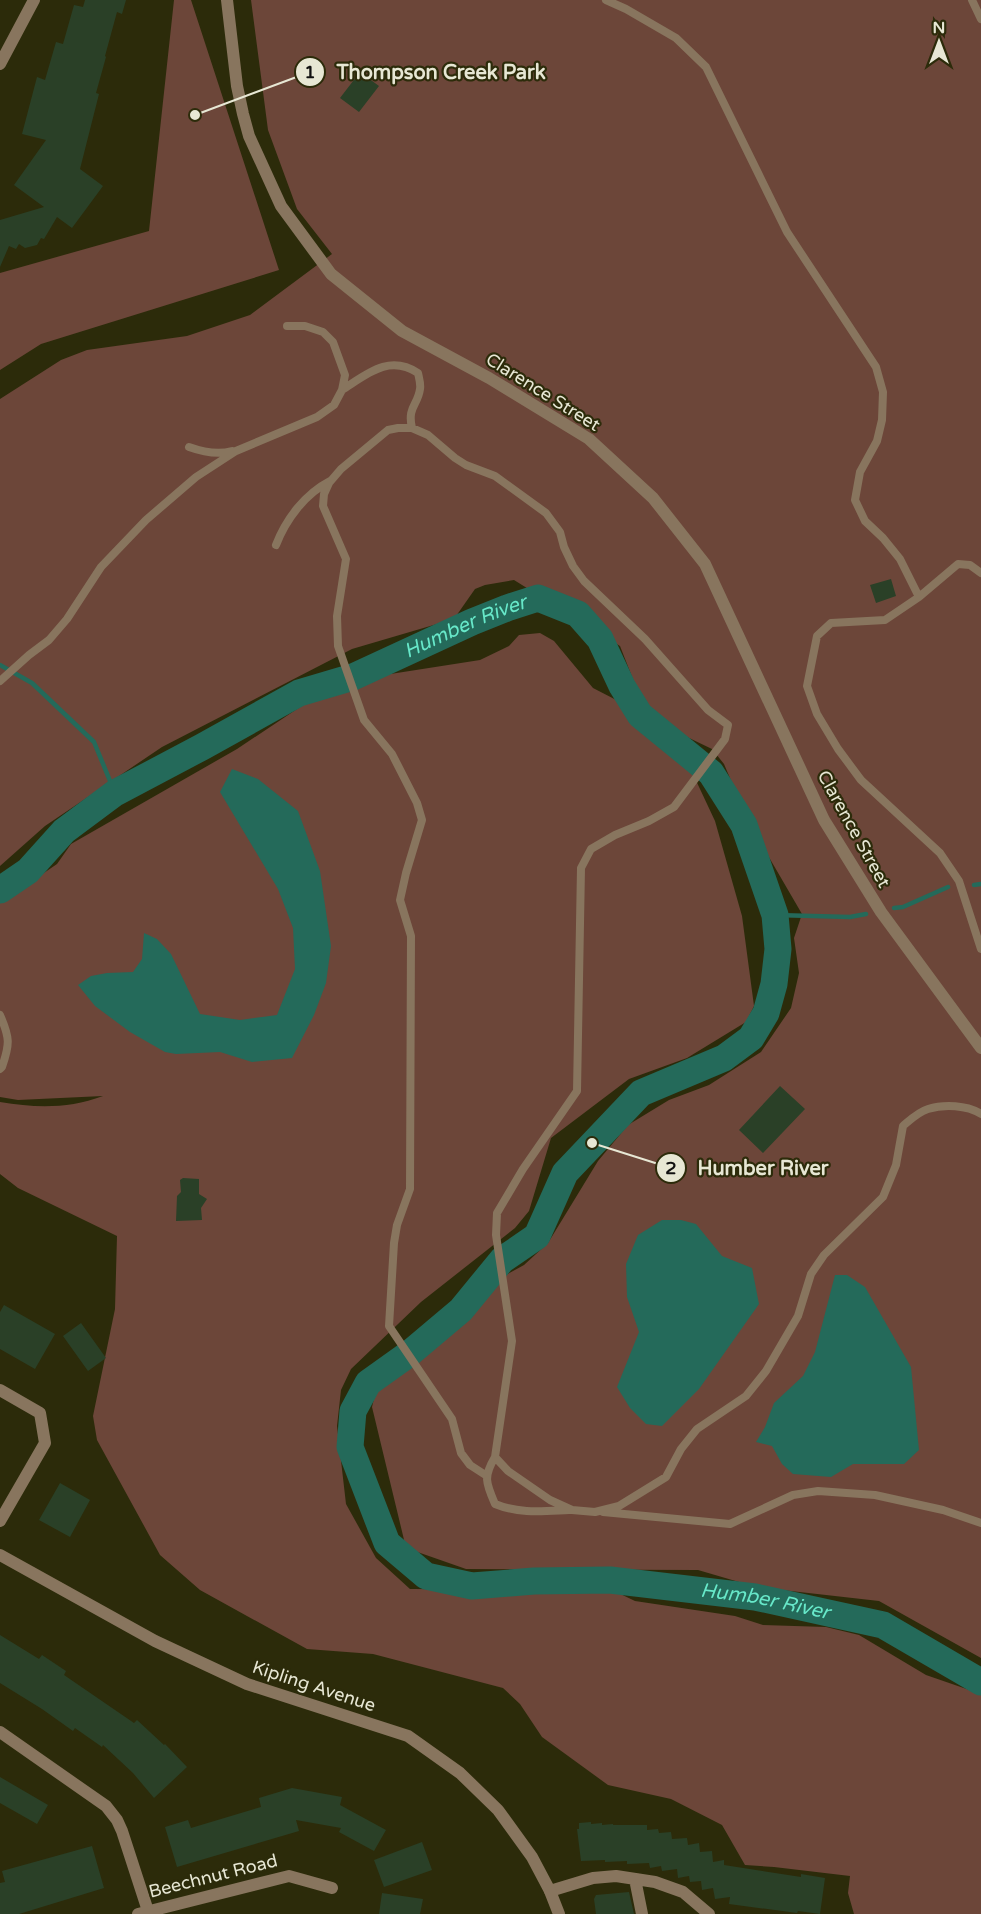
<svg xmlns="http://www.w3.org/2000/svg" width="981" height="1914" viewBox="0 0 981 1914" font-family="'Varela Round',sans-serif">
	<rect width="100%" height="100%" fill="#2c2b0a"/>
	<path fill="#6c4639" d="M 174,0 L 191,0 L 279,270 L 41,344 L 0,370 L 0,273 L 149,231 Z
		M 251,0 L 981,0 L 981,1658 L 879,1601 L 756,1587 L 698,1570 L 466,1569 L 406,1548 L 372,1407 L 380,1374 L 484,1287 L 524,1265 L 548,1243 L 598,1161 L 628,1125 L 669,1100 L 709,1085 L 761,1052 L 791,1008 L 799,973 L 794,938 L 802,914 L 749,823 L 724,764 L 712,749 L 662,725 L 638,692 L 620,646 L 514,580 L 485,585 L 475,589 L 454,619 L 352,649 L 162,747 L 45,826 L 0,866 L 0,399 L 61,360 L 87,350 L 187,336 L 250,315 L 332,254 L 297,209 L 268,130 Z
		M 540,633 L 554,641 L 593,688 L 626,705 L 647,733 L 692,772 L 715,821 L 742,916 L 754,1006 L 746,1022 L 687,1058 L 629,1079 L 551,1138 L 529,1211 L 515,1228 L 421,1302 L 351,1369 L 341,1390 L 337,1426 L 346,1504 L 376,1558 L 410,1589 L 612,1590 L 635,1601 L 735,1616 L 763,1625 L 826,1627 L 859,1635 L 926,1675 L 981,1694 L 981,1914 L 854,1914 L 848,1893 L 850,1876 L 774,1867 L 745,1865 L 722,1825 L 671,1799 L 608,1785 L 542,1737 L 520,1704 L 503,1688 L 373,1654 L 307,1649 L 200,1590 L 160,1555 L 97,1440 L 93,1416 L 115,1309 L 117,1236 L 18,1188 L 0,1174 L 0,1102 C 36,1108 68,1109 103,1096 L 18,1100 L 0,1097 L 0,898 L 13,894 L 57,864 L 71,844 L 237,749 L 315,697 L 384,675 L 480,660 L 509,646 L 519,635 Z"/>
	<path fill="#246a5a" d="M 232,769 L 258,779 L 298,811 L 320,871 L 331,946 L 326,983 L 314,1015 L 292,1058 L 252,1062 L 220,1052 L 176,1054 L 165,1052 L 130,1032 L 95,1006 L 78,985 L 91,976 L 107,973 L 133,972 L 142,959 L 144,933 L 157,939 L 171,954 L 200,1014 L 240,1020 L 277,1015 L 295,969 L 293,928 L 278,889 L 220,792 Z
		M 662,1220 L 681,1220 L 696,1224 L 722,1256 L 752,1268 L 759,1304 L 699,1389 L 662,1426 L 646,1424 L 630,1408 L 617,1387 L 639,1332 L 627,1297 L 626,1264 L 638,1235 Z
		M 835,1275 L 847,1275 L 865,1287 L 911,1367 L 919,1450 L 904,1464 L 853,1464 L 831,1477 L 793,1474 L 782,1464 L 772,1446 L 756,1442 L 765,1427 L 774,1403 L 803,1376 L 815,1352 Z"/>
	<g fill="none" stroke-linecap="round" stroke-linejoin="round">
		<path stroke="#246a5a" stroke-width="4.5" d="M 0,665 L 32,683 L 94,742 L 115,793
			M 974,885 L 981,884
			M 894,908 L 903,907 L 948,887
			M 775,915 L 850,917 L 866,914"/>
		<path stroke="#246a5a" stroke-width="27" id="s1" d="M 0,890 L 28,871 L 64,831 L 115,793 L 202,747 L 299,693 L 353,677 L 472,622 L 507,608 L 538,598 L 578,614 L 600,639 L 622,686 L 640,715 L 711,773 L 744,825 L 775,915 L 778,949 L 774,984 L 766,1013 L 751,1038 L 724,1058 L 641,1093 L 565,1173 L 537,1236 L 502,1260 L 461,1310 L 410,1353 L 368,1383 L 353,1411 L 350,1447 L 387,1543 L 426,1576 L 472,1586 L 534,1581 L 610,1580 L 755,1597 L 883,1625 L 981,1682"/>
	</g>
	<path fill="#2a4027" d="M 85,0 L 126,0 L 122,14 L 117,12 L 105,56 L 106,57 L 96,93 L 99,94 L 80,169 L 103,186 L 72,228 L 57,217 L 44,239 L 41,238 L 37,245 L 25,248 L 19,244 L 16,249 L 9,246 L 0,267 L 0,220 L 44,207 L 14,185 L 46,140 L 22,134 L 37,77 L 45,80 L 56,42 L 63,44 L 74,5 L 83,7 Z
		M 360,72 L 379,86 L 359,112 L 340,98 Z
		M 891,579 L 896,596 L 876,603 L 870,585 Z
		M 780,1086 L 805,1109 L 763,1153 L 739,1130 Z
		M 183,1178 L 199,1179 L 199,1194 L 207,1199 L 201,1208 L 202,1220 L 176,1221 L 177,1196 L 181,1192 L 180,1180 Z
		M 4,1305 L 55,1334 L 35,1369 L 0,1349 L 0,1312 Z
		M 81,1323 L 106,1358 L 88,1371 L 63,1336 Z
		M 60,1483 L 90,1500 L 70,1537 L 39,1520 Z
		M 0,1635 L 39,1659 L 42,1655 L 66,1671 L 64,1675 L 134,1723 L 137,1720 L 164,1745 L 165,1744 L 187,1767 L 154,1798 L 133,1773 L 103,1745 L 102,1747 L 75,1728 L 73,1731 L 42,1709 L 0,1683 Z
		M 0,1777 L 48,1805 L 37,1824 L 0,1803 Z
		M 292,1788 L 342,1797 L 340,1805 L 386,1830 L 374,1851 L 339,1832 L 341,1828 L 296,1820 L 299,1831 L 177,1867 L 165,1827 L 188,1820 L 191,1828 L 261,1807 L 259,1798 Z
		M 591,1822 L 591,1824 L 602,1823 L 602,1825 L 613,1824 L 613,1825 L 647,1825 L 647,1830 L 658,1829 L 659,1833 L 671,1832 L 672,1839 L 687,1838 L 688,1845 L 699,1843 L 700,1852 L 712,1851 L 713,1862 L 724,1860 L 724,1865 L 801,1877 L 801,1874 L 825,1878 L 820,1914 L 798,1911 L 797,1913 L 729,1904 L 730,1897 L 715,1899 L 713,1888 L 702,1890 L 701,1881 L 690,1882 L 689,1876 L 678,1878 L 677,1869 L 662,1871 L 661,1866 L 650,1868 L 649,1863 L 627,1864 L 627,1861 L 605,1862 L 605,1860 L 581,1861 L 577,1829 L 579,1829 L 579,1823 Z
		M 422,1842 L 432,1870 L 384,1887 L 374,1860 Z
		M 92,1846 L 104,1888 L 19,1914 L 0,1914 L 0,1883 L 5,1882 L 2,1871 Z
		M 629,1892 L 634,1914 L 596,1914 L 594,1899 L 596,1895 Z
		M 382,1893 L 423,1899 L 420,1914 L 379,1914 Z"/>
	<g fill="none" stroke-linecap="round" stroke-linejoin="round">
		<path stroke="#88755e" stroke-width="8" d="M 606,0 L 626,9 L 676,38 L 706,67 L 787,232 L 876,367 L 883,392 L 882,420 L 877,441 L 860,472 L 855,500 L 865,521 L 883,538 L 900,559 L 919,597
			M 972,0 L 981,19
			M 342,390 C 367,374 389,354 418,373 C 419,378 421,384 420,389 C 418,405 407,407 412,428
			M 189,447 C 203,452 218,455 232,451
			M 276,545 C 286,519 305,494 330,481
			M 981,573 L 970,565 L 958,564 L 919,597 L 885,620 L 831,623 L 817,636 L 807,686 L 817,714 L 838,749 L 861,780 L 940,853 L 959,881 L 981,949
			M 0,681 L 29,655 L 49,640 L 67,619 L 101,567 L 146,520 L 196,477 L 236,451 L 317,417 L 334,405 L 342,390 L 345,375 L 333,342 L 323,332 L 305,326 L 287,326
			M 0,1015 C 10,1038 10,1044 2,1067 L 0,1069
			M 495,1457 C 483,1477 486,1483 495,1504 C 519,1514 544,1511 569,1510
			M 487,1476 L 470,1465 L 461,1453 L 452,1419 L 389,1326 L 394,1243 L 397,1225 L 410,1189 L 411,936 L 400,900 L 406,873 L 422,820 L 417,803 L 392,754 L 364,720 L 338,646 L 337,616 L 346,559 L 323,506 L 324,494 L 329,483 L 341,469 L 388,430 L 398,428 L 412,428 L 428,435 L 455,458 L 466,465 L 495,476 L 546,513 L 560,532 L 564,547 L 573,566 L 584,581 L 645,639 L 708,710 L 728,725 L 725,739 L 674,807 L 649,821 L 615,835 L 591,849 L 581,868 L 577,1091 L 523,1169 L 497,1213 L 496,1235 L 512,1341 L 495,1457 L 508,1471 L 550,1500 L 572,1510 L 595,1512 L 619,1506 L 666,1477 L 681,1449 L 697,1429 L 746,1396 L 766,1371 L 798,1316 L 811,1274 L 824,1255 L 883,1197 L 896,1165 L 903,1126 C 910,1120 918,1112 928,1109 C 944,1104 967,1105 981,1114
			M 603,1512 L 730,1524 L 793,1495 L 818,1491 L 875,1495 L 943,1510 L 981,1523"/>
		<path stroke="#88755e" stroke-width="12" d="M 0,64 L 34,0
			M 0,1390 L 40,1413 L 45,1443 L 0,1521
			M 0,1732 L 106,1806 L 117,1820 L 122,1831 L 148,1911
			M 635,1879 L 642,1914
			M 550,1891 L 593,1878 L 616,1876 L 655,1882 L 683,1892 L 709,1914
			M 138,1914 L 289,1876 L 332,1888"/>
		<path stroke="#88755e" stroke-width="12" d="M 227,0 L 237,86 L 243,114 L 249,136 L 281,206 L 331,274 L 402,331 L 489,378 L 589,439 L 653,498 L 705,564 L 824,820 L 881,912 L 981,1048
			M 0,1555 L 155,1641 L 247,1684 L 408,1736 L 460,1773 L 498,1810 L 532,1857 L 550,1891 L 559,1914"/>
	</g>
	<g text-anchor="middle" dominant-baseline="central" stroke-width="4.5" stroke-linejoin="round" paint-order="stroke">
		<g font-size="18" fill="#e7e7d4" stroke="#2c2b0a">
			<text transform="translate(543 392) rotate(32)">Clarence Street</text>
			<text transform="translate(854 829) rotate(61)">Clarence Street</text>
			<text transform="translate(314 1686) rotate(18)">Kipling Avenue</text>
			<text transform="translate(213 1876) rotate(-14)">Beechnut Road</text>
		</g>
		<g font-size="20" font-style="italic" fill="#67e8c9" stroke="#2c2b0a">
			<text stroke="none"><textPath href="#s1" startOffset="540">Humber River</textPath></text>
			<text stroke="none"><textPath href="#s1" startOffset="2250">Humber River</textPath></text>
		</g>
	</g>
	<path fill="none" stroke="#e7e7d4" stroke-width="2" d="M195 115L310 72M592 1143L671 1168"/>
	<g fill="#e7e7d4" stroke="#2c2b0a" stroke-width="2">
		<circle cx="195" cy="115" r="6"/>
		<circle cx="592" cy="1143" r="6"/>
		<circle cx="310" cy="72" r="15"/>
		<circle cx="671" cy="1168" r="15"/>
	</g>
	<g font-size="18" text-anchor="middle" font-weight="bold" fill="#111">
		<text x="310" y="78">1</text>
		<text x="671" y="1174">2</text>
	</g>
	<g font-size="20" text-anchor="middle" font-weight="bold" fill="#e7e7d4" stroke="#2c2b0a" stroke-width="4.5" stroke-linejoin="round" paint-order="stroke">
		<text x="441" y="79">Thompson Creek Park</text>
		<text x="763" y="1175">Humber River</text>
	</g>
	<g transform="translate(939 42)" stroke="#2c2b0a" stroke-width="4.5" paint-order="stroke">
	<path d="M0-4.5L10 22L0 15L-10 22Z" fill="#e7e7d4"/>
	<text y="-9" font-size="16" font-weight="bold" text-anchor="middle" fill="#e7e7d4">N</text>
	</g>
</svg>
